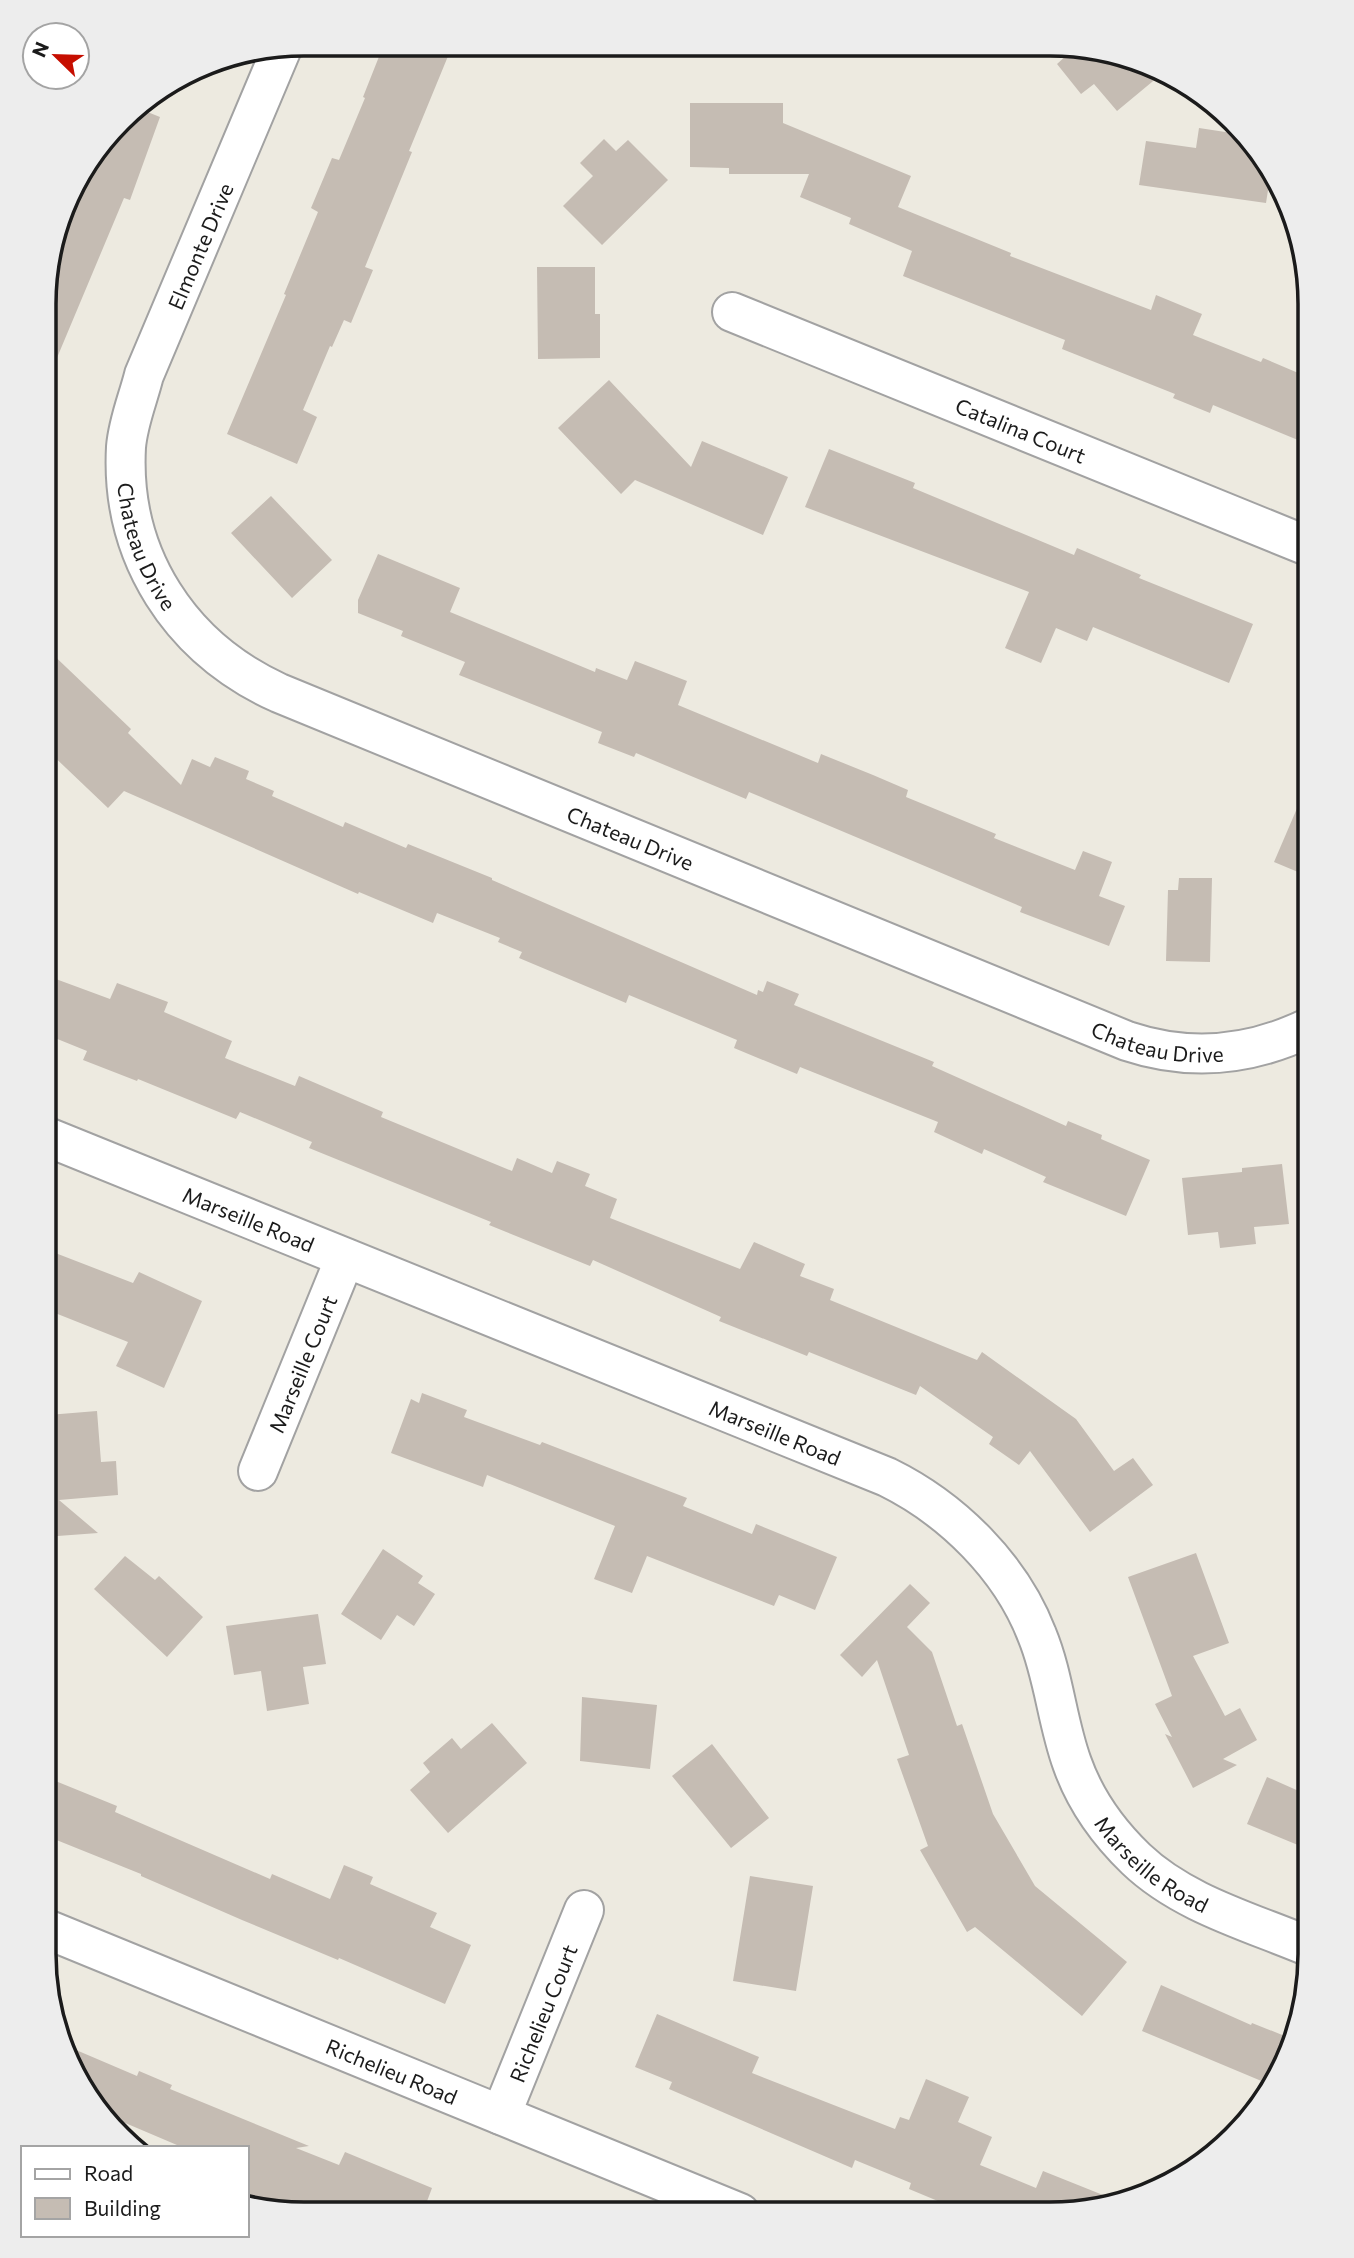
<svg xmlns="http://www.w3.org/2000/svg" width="1354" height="2258" viewBox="0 0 1354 2258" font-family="Commissioner,sans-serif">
	<rect width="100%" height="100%" fill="#edeae0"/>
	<path fill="#c5bcb3" d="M 384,44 L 453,44 L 409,151 L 412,152 L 365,267 L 373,270 L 351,323 L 344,320 L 332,347 L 330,346 L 303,410 L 317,417 L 297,464 L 227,434 L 286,295 L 284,294 L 318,212 L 311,208 L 332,158 L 339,160 L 365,98 L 363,97 Z
		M 1061,46 L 1084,46 L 1150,64 L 1164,72 L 1117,111 L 1094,84 L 1081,94 L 1057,64 L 1068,54 Z
		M 690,103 L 783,103 L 783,123 L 911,176 L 898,207 L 1011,253 L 1010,256 L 1151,310 L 1156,295 L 1202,314 L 1193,335 L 1261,362 L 1263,358 L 1310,378 L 1310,445 L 1213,405 L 1210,413 L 1173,398 L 1175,394 L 1062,349 L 1065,340 L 903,276 L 912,251 L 849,224 L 851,218 L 800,197 L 809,174 L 729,174 L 729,168 L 690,167 Z
		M 135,107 L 160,117 L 130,200 L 124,198 L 46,384 L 46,271 L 70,191 Z
		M 1199,128 L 1245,135 L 1257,146 L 1271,171 L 1266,203 L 1139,185 L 1146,141 L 1196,148 Z
		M 604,139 L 616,151 L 628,140 L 668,180 L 602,245 L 563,206 L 593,176 L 580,163 Z
		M 537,267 L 595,267 L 595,314 L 600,314 L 600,358 L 538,359 Z
		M 609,380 L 691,467 L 702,441 L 788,477 L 763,535 L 635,480 L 621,494 L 558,428 Z
		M 829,449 L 915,483 L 913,488 L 1074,555 L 1077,548 L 1141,575 L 1139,578 L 1253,624 L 1229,683 L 1093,627 L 1087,641 L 1056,628 L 1041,663 L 1005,648 L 1029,592 L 805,507 Z
		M 271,496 L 332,560 L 292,598 L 231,533 Z
		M 378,554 L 460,588 L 450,612 L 595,672 L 596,668 L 627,680 L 635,661 L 687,681 L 678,705 L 818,763 L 821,754 L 873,775 L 908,790 L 906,797 L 996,834 L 994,838 L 1075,870 L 1083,851 L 1112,862 L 1099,896 L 1125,906 L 1109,946 L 1020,912 L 1022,907 L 749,792 L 746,799 L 636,753 L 634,757 L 598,743 L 602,732 L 459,675 L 465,662 L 401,636 L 403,631 L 358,613 L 358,600 Z
		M 45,647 L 131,729 L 128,733 L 181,785 L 192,759 L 210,767 L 215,757 L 249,771 L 246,779 L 274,791 L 272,796 L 343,827 L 345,822 L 406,848 L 408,844 L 492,878 L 492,880 L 757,995 L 758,990 L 763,992 L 767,981 L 799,994 L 794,1005 L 934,1062 L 932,1066 L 1066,1126 L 1068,1121 L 1102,1135 L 1101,1139 L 1150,1160 L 1126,1216 L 1043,1182 L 1046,1177 L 984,1149 L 982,1154 L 934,1132 L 938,1122 L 800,1067 L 797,1074 L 734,1048 L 737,1040 L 629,995 L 626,1003 L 519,958 L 522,952 L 498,942 L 500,938 L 437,913 L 433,923 L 359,892 L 358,894 L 124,791 L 108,808 L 45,748 Z
		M 1310,778 L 1310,877 L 1274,862 Z
		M 1179,878 L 1212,878 L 1210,962 L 1166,961 L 1168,890 L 1178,890 Z
		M 45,975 L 110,999 L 117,983 L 168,1002 L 164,1012 L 232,1041 L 225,1058 L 295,1086 L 299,1076 L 383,1112 L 381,1117 L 512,1171 L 517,1158 L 552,1173 L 557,1161 L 590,1174 L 585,1186 L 617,1199 L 610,1218 L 740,1269 L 754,1242 L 805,1264 L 800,1276 L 834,1289 L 830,1300 L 977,1360 L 982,1352 L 1076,1419 L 1114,1471 L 1133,1458 L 1153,1485 L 1090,1532 L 1030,1451 L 1019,1465 L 989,1444 L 993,1437 L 920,1386 L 916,1395 L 809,1352 L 807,1356 L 719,1321 L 721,1317 L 593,1260 L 590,1266 L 489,1225 L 491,1222 L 309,1148 L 312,1142 L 240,1112 L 236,1119 L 138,1079 L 137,1081 L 83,1060 L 87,1051 L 45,1034 Z
		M 1282,1164 L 1289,1224 L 1254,1227 L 1256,1244 L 1220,1248 L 1218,1232 L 1188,1235 L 1182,1178 L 1242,1172 L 1242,1168 Z
		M 45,1249 L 133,1283 L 139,1272 L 202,1301 L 164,1388 L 116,1366 L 128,1342 L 45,1309 Z
		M 422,1393 L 467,1410 L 464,1417 L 540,1445 L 542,1442 L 687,1498 L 683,1506 L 752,1534 L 756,1524 L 837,1557 L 815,1610 L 779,1595 L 774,1606 L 647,1556 L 632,1593 L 594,1579 L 615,1526 L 487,1475 L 483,1487 L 391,1453 L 411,1399 L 419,1403 Z
		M 97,1411 L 101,1462 L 116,1461 L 118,1495 L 59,1500 L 98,1533 L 44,1537 L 44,1430 L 49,1430 L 48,1415 Z
		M 383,1549 L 423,1576 L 418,1583 L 435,1594 L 414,1626 L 397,1615 L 381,1640 L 341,1614 Z
		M 1196,1553 L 1229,1643 L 1193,1656 L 1225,1716 L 1240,1708 L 1257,1740 L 1223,1759 L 1237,1765 L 1193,1788 L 1165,1734 L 1172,1737 L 1155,1704 L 1172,1696 L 1128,1577 Z
		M 125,1556 L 155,1580 L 159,1576 L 203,1617 L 167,1657 L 94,1589 Z
		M 910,1584 L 930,1603 L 907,1627 L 932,1652 L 957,1726 L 962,1724 L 993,1814 L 1035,1886 L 1127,1962 L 1082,2016 L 975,1927 L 967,1932 L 920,1850 L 928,1846 L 897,1759 L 909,1755 L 877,1660 L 862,1677 L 840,1655 Z
		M 318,1614 L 326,1664 L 303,1667 L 309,1704 L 267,1711 L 261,1671 L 234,1675 L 226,1626 Z
		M 582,1697 L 657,1705 L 650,1769 L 580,1761 Z
		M 492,1723 L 527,1763 L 448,1833 L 410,1790 L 430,1772 L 423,1763 L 452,1738 L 461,1749 Z
		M 712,1744 L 769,1818 L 731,1848 L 672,1776 Z
		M 1267,1777 L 1310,1796 L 1310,1850 L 1247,1824 Z
		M 53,1780 L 117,1806 L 115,1812 L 270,1879 L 272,1874 L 330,1899 L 344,1865 L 373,1877 L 370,1884 L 437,1913 L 430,1927 L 471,1945 L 445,2004 L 339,1958 L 338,1960 L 242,1920 L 141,1876 L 141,1874 L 44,1835 L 44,1802 Z
		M 750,1876 L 813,1886 L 796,1991 L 733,1981 Z
		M 1161,1985 L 1251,2025 L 1252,2023 L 1295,2040 L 1271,2085 L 1142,2031 Z
		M 657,2014 L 759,2057 L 752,2073 L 895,2129 L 900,2117 L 909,2120 L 926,2079 L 969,2097 L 958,2122 L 992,2137 L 980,2165 L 1036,2188 L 1043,2171 L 1118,2201 L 1050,2214 L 969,2214 L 909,2189 L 911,2183 L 855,2160 L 852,2168 L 669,2089 L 672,2082 L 635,2067 Z
		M 62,2044 L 137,2076 L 139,2071 L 172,2085 L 170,2089 L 309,2146 L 296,2148 L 339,2165 L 345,2152 L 432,2188 L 423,2212 L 330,2212 L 302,2201 L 298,2211 L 277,2203 L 273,2212 L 247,2206 L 247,2148 L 184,2148 L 97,2111 L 63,2053 Z"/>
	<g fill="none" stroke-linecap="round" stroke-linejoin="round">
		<g stroke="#a2a2a2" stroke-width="42">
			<g id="street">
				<path id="s1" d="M 282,48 L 144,375 C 138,399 128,422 126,447 C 120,556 180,648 279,693 L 1127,1041 C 1190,1062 1251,1056 1310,1027"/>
				<path id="s2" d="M 732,312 L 1310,547"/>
				<path id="s3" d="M 45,1136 L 887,1477 C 952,1509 1011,1567 1037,1635 C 1054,1676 1057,1722 1072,1763 C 1085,1800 1108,1832 1136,1859 C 1183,1904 1251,1922 1310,1947"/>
				<path id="s4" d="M 258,1471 L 345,1258"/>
				<path id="s5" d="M 44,1928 L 740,2213"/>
				<path id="s6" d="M 501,2115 L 584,1910"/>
			</g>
		</g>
		<use href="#street" stroke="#fff" stroke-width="38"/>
	</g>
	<g text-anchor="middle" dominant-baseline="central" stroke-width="5" stroke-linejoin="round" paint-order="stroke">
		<g font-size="21" fill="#1b1b1b" stroke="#fff">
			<text transform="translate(200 246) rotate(-67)">Elmonte Drive</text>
			<text stroke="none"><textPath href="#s2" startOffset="312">Catalina Court</textPath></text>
			<text stroke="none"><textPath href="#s1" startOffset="532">Chateau Drive</textPath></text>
			<text stroke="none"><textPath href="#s1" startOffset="1118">Chateau Drive</textPath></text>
			<text stroke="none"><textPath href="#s1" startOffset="1685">Chateau Drive</textPath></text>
			<text stroke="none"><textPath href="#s3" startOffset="220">Marseille Road</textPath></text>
			<text stroke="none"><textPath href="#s4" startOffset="116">Marseille Court</textPath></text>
			<text stroke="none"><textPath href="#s3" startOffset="788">Marseille Road</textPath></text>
			<text stroke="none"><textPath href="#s3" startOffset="1396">Marseille Road</textPath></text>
			<text stroke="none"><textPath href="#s6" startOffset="110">Richelieu Court</textPath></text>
			<text stroke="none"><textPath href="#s5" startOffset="376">Richelieu Road</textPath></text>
		</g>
	</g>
	<path d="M0 0H1354V2258H0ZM304 56H1050A248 248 0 0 1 1298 304V1954A248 248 0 0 1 1050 2202H304A248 248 0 0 1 56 1954V304A248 248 0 0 1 304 56Z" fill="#ededed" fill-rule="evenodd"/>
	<path fill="none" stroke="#1b1b1b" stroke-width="3.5" d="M304 56H1050A248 248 0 0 1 1298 304V1954A248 248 0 0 1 1050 2202H304A248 248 0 0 1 56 1954V304A248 248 0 0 1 304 56Z"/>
	<rect x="21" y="2146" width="228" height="91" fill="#ffffff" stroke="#a4a4a4" stroke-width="2"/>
	<rect x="35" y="2169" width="35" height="10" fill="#ffffff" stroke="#a4a4a4" stroke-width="2"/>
	<text x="84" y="2181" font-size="21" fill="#1b1b1b">Road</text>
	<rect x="35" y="2198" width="35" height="21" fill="#c5bcb3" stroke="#a4a4a4" stroke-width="2"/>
	<text x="84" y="2216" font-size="21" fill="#1b1b1b">Building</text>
	<g transform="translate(56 56) rotate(293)"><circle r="33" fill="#ffffff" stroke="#a4a4a4" stroke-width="2"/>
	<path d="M0-5L12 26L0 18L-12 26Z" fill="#c60e00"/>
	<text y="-10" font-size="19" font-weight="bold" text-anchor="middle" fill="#1b1b1b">N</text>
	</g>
</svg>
